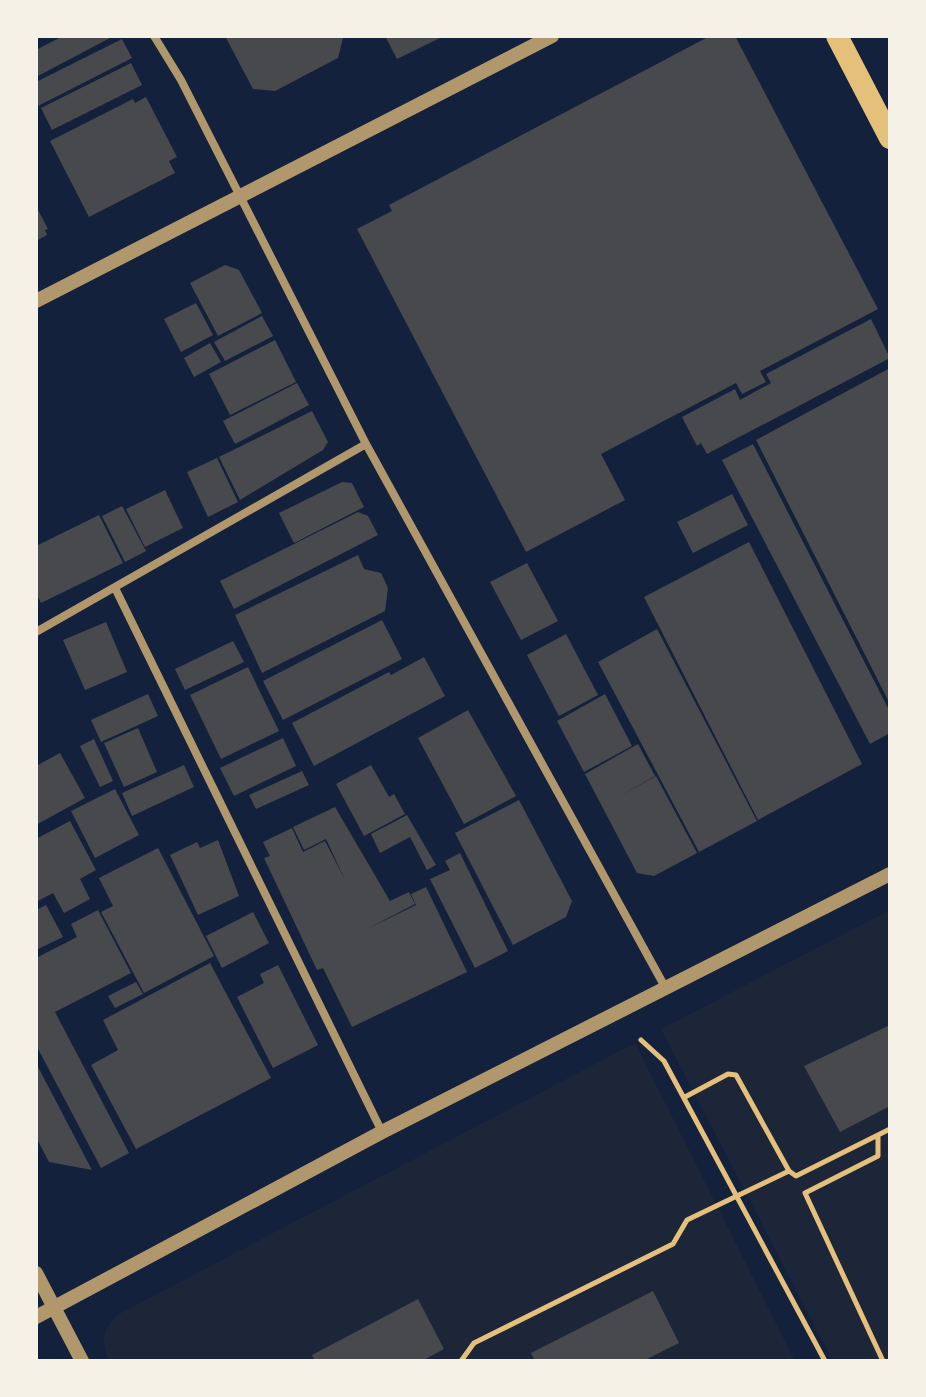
<svg xmlns="http://www.w3.org/2000/svg" width="926" height="1397" viewBox="0 0 926 1397" font-family="Montserrat,sans-serif">
	<rect width="100%" height="100%" fill="#14213d"/>
	<path fill="#1d2539" d="M 890,910 L 890,1361 L 833,1361 L 661,1029 Z
		M 635,1043 L 795,1361 L 109,1361 C 100,1342 103,1326 119,1314 Z"/>
	<path fill="#48494c" d="M 63,36 L 110,38 L 36,77 L 36,50 Z
		M 225,36 L 342,36 L 343,38 L 338,58 L 275,91 L 253,89 Z
		M 385,36 L 444,36 L 397,59 Z
		M 710,36 L 735,36 L 878,309 L 760,371 L 766,382 L 742,394 L 736,383 L 601,454 L 625,500 L 526,552 L 357,229 L 392,211 L 389,205 Z
		M 122,39 L 132,58 L 36,107 L 36,82 Z
		M 131,63 L 142,85 L 52,130 L 41,108 Z
		M 146,97 L 177,157 L 169,161 L 175,173 L 89,217 L 50,141 L 133,99 L 135,103 Z
		M 36,206 L 48,229 L 45,230 L 47,235 L 36,241 Z
		M 225,265 L 239,270 L 262,313 L 218,336 L 190,283 Z
		M 196,303 L 213,335 L 181,352 L 164,319 Z
		M 262,316 L 273,336 L 225,361 L 214,342 Z
		M 871,319 L 890,358 L 707,454 L 701,443 L 697,446 L 682,417 L 735,389 L 740,400 L 771,383 L 766,374 Z
		M 275,340 L 296,382 L 230,415 L 209,374 Z
		M 210,343 L 221,362 L 194,377 L 184,358 Z
		M 890,368 L 890,704 L 756,440 Z
		M 297,383 L 309,405 L 235,444 L 223,421 Z
		M 312,411 L 328,442 L 323,450 L 240,500 L 219,457 Z
		M 753,444 L 890,712 L 890,733 L 870,744 L 722,460 Z
		M 217,458 L 238,502 L 208,517 L 187,472 Z
		M 342,482 L 352,483 L 364,507 L 294,543 L 279,513 Z
		M 165,490 L 183,528 L 145,547 L 126,509 Z
		M 732,494 L 748,525 L 693,553 L 677,522 Z
		M 122,506 L 146,551 L 125,562 L 102,516 Z
		M 358,512 L 368,516 L 378,535 L 234,609 L 220,581 Z
		M 99,515 L 123,563 L 41,603 L 36,593 L 36,546 Z
		M 749,542 L 862,764 L 758,820 L 644,597 Z
		M 358,555 L 364,569 L 381,573 L 388,588 L 385,611 L 262,673 L 235,615 Z
		M 527,563 L 558,621 L 521,640 L 490,582 Z
		M 382,620 L 402,659 L 283,720 L 263,681 Z
		M 106,622 L 127,672 L 85,690 L 63,640 Z
		M 657,629 L 757,821 L 699,852 L 598,662 Z
		M 566,634 L 598,695 L 559,716 L 527,655 Z
		M 233,641 L 244,662 L 185,690 L 175,669 Z
		M 424,657 L 445,696 L 314,766 L 292,723 L 389,672 L 391,675 Z
		M 248,667 L 279,731 L 221,759 L 190,695 Z
		M 148,694 L 158,716 L 101,742 L 91,720 Z
		M 605,694 L 632,746 L 584,772 L 557,721 Z
		M 468,710 L 516,796 L 464,824 L 418,738 Z
		M 138,728 L 157,772 L 124,787 L 104,743 Z
		M 283,738 L 296,766 L 234,796 L 220,768 Z
		M 94,739 L 113,781 L 100,787 L 80,746 Z
		M 638,744 L 655,776 L 618,797 L 656,776 L 697,853 L 654,876 L 637,873 L 585,774 Z
		M 60,753 L 85,798 L 36,825 L 36,766 Z
		M 184,765 L 194,787 L 132,816 L 122,793 Z
		M 371,765 L 389,797 L 394,794 L 405,814 L 364,836 L 336,784 Z
		M 302,771 L 309,785 L 256,809 L 249,795 Z
		M 115,789 L 139,835 L 95,858 L 71,811 Z
		M 519,800 L 572,901 L 566,917 L 513,945 L 455,833 Z
		M 335,807 L 390,901 L 409,892 L 415,904 L 367,929 L 416,905 L 411,894 L 426,887 L 467,972 L 352,1027 L 323,968 L 317,970 L 264,858 L 270,856 L 263,842 L 292,828 L 303,852 L 325,841 L 345,880 L 326,839 L 304,850 L 293,827 Z
		M 407,815 L 436,865 L 427,870 L 410,837 L 380,853 L 371,834 Z
		M 70,821 L 96,870 L 80,879 L 90,899 L 64,913 L 53,893 L 36,902 L 36,839 Z
		M 218,840 L 239,896 L 198,915 L 170,855 L 197,842 L 200,848 Z
		M 158,848 L 214,956 L 144,993 L 101,912 L 113,906 L 99,878 Z
		M 460,853 L 508,951 L 475,968 L 430,879 L 450,870 L 445,861 Z
		M 46,905 L 63,937 L 36,950 L 36,910 Z
		M 98,910 L 131,973 L 55,1012 L 129,1153 L 101,1168 L 36,1045 L 36,958 L 77,937 L 71,924 Z
		M 253,912 L 269,943 L 222,968 L 206,936 Z
		M 210,963 L 271,1078 L 136,1149 L 91,1065 L 118,1050 L 103,1020 Z
		M 278,965 L 318,1045 L 273,1068 L 237,997 L 264,983 L 260,974 Z
		M 136,982 L 143,994 L 115,1008 L 108,996 Z
		M 890,1025 L 890,1106 L 840,1132 L 804,1066 Z
		M 36,1063 L 92,1170 L 49,1162 L 36,1137 Z
		M 653,1291 L 679,1343 L 643,1361 L 535,1361 L 531,1353 Z
		M 418,1299 L 444,1349 L 422,1361 L 315,1361 L 312,1355 Z"/>
	<g fill="none" stroke-linecap="round" stroke-linejoin="round">
		<path stroke="#e5c07b" stroke-width="5" d="M 641,1040 L 664,1061 L 825,1361
			M 878,1135 L 878,1156 L 805,1193 L 883,1361
			M 789,1171 L 796,1176 L 890,1129
			M 461,1361 L 474,1343 L 673,1244 L 687,1220 L 789,1171 L 736,1075 L 728,1074 L 685,1097"/>
		<path stroke="#b1986c" stroke-width="8" d="M 154,36 L 181,80 L 366,444 L 665,987
			M 115,588 L 382,1132
			M 36,632 L 366,444"/>
		<path stroke="#b1986c" stroke-width="14" d="M 36,301 L 552,36
			M 36,1273 L 82,1361
			M 36,1317 L 382,1132 L 890,874"/>
		<path stroke="#e5c07b" stroke-width="22" d="M 837,36 L 890,138"/>
	</g>
	<rect width="926" height="1397" fill="none" stroke="#f6f1e7" stroke-width="76"/>
</svg>
